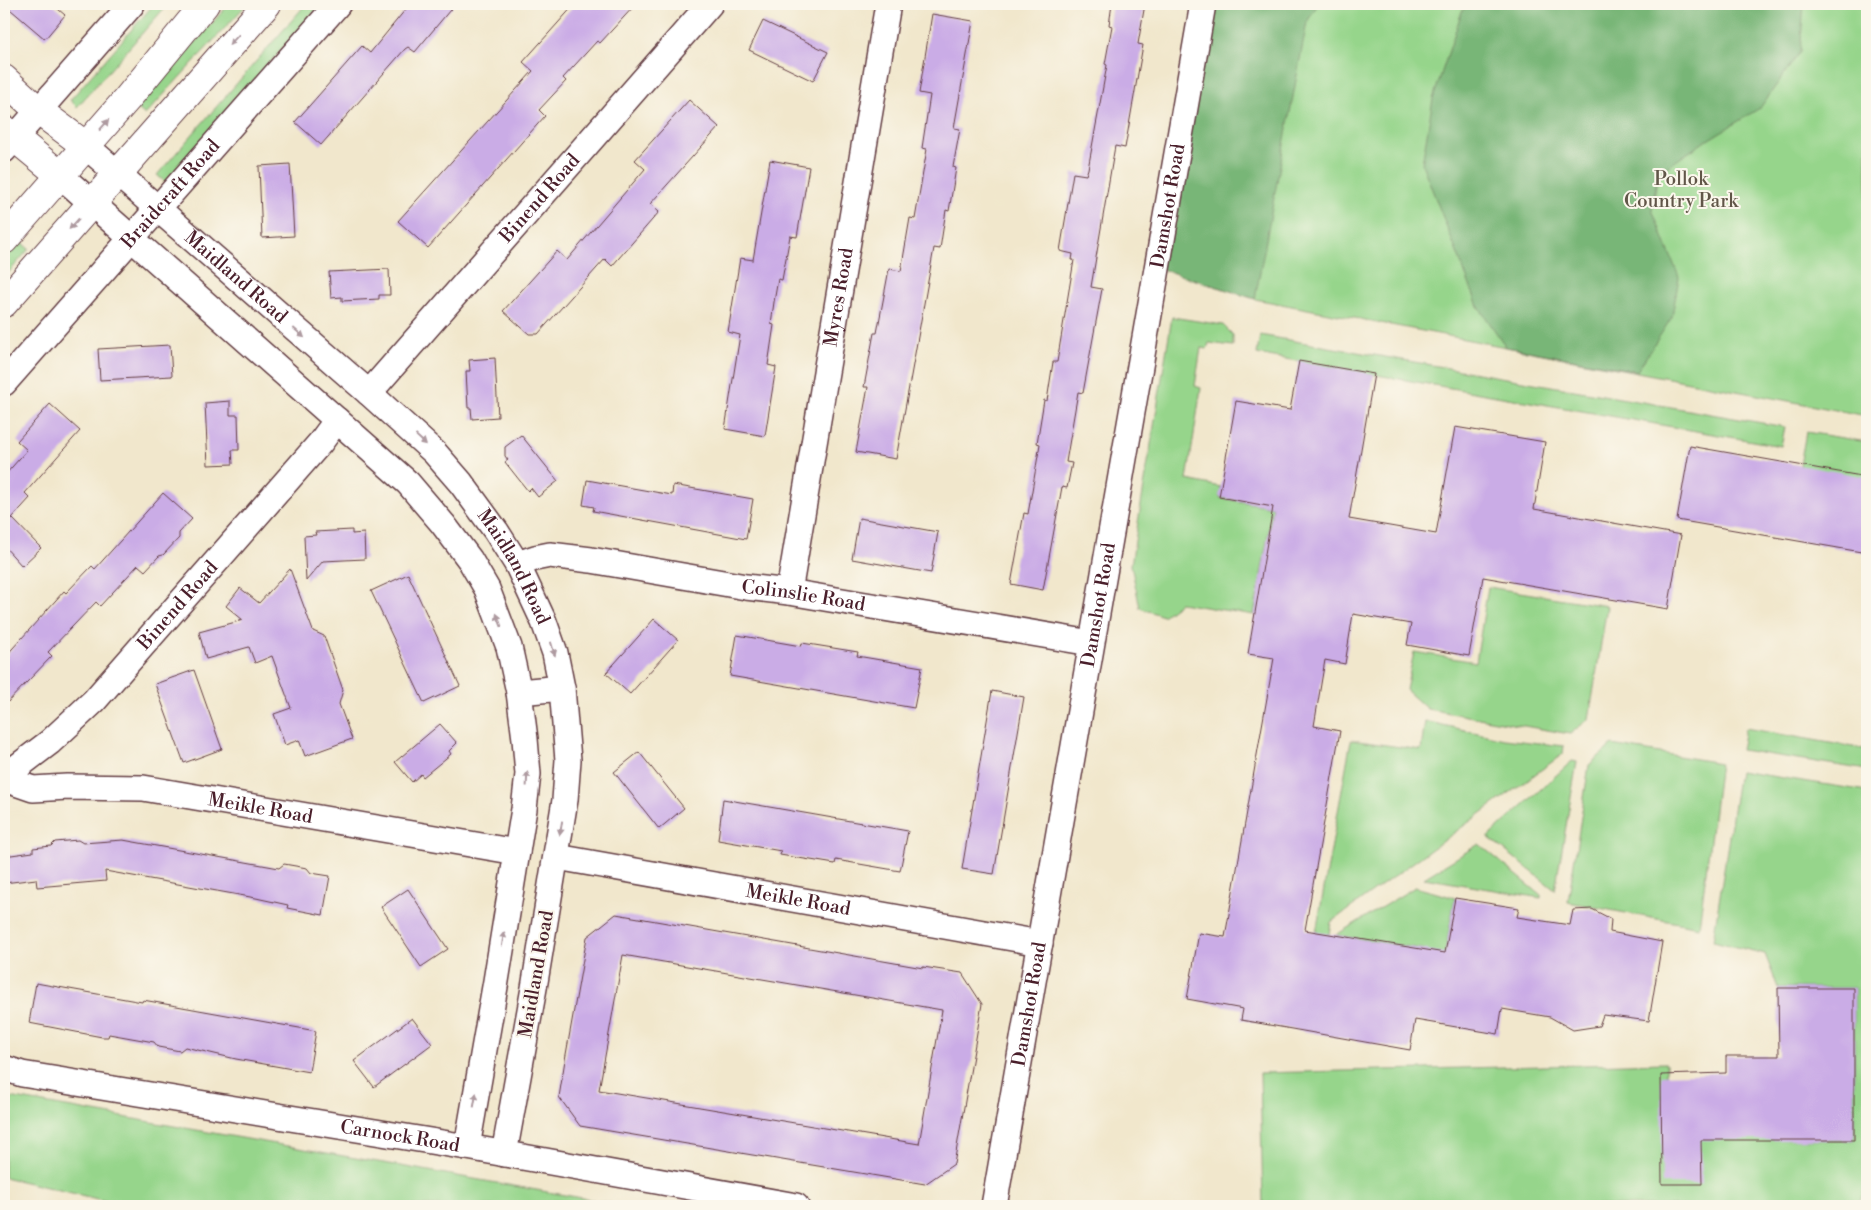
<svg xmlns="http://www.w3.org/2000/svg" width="1871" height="1210" viewBox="0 0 1871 1210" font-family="'Libre Bodoni',serif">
	<rect width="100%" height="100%" fill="#fbf7ec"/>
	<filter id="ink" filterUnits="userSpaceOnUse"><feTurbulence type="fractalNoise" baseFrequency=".02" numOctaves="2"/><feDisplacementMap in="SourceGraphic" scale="10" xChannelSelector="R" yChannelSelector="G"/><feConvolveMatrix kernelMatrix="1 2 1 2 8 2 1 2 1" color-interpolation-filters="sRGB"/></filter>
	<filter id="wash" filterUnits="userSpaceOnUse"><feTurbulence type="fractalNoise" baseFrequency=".0096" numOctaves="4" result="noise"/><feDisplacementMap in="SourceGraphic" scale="20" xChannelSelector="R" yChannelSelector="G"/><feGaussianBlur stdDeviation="1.12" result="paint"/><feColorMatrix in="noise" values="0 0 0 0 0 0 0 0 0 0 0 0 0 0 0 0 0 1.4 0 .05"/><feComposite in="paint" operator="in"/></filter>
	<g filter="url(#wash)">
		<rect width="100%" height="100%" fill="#f1e7cc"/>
		<path fill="#96d58b" stroke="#707a5b" d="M 154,4 L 168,4 L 77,107 L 70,100 Z
			M 229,4 L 247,4 L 145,115 L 137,108 Z
			M 306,4 L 322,4 L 165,182 L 157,175 Z
			M 1226,4 L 1867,4 L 1867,416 L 1255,299 L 1182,274 Z
			M 18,240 L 29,249 L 4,278 L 4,257 Z
			M 1172,317 L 1223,325 L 1233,335 L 1233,346 L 1209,343 L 1207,349 L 1201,348 L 1195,386 L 1201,388 L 1187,480 L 1221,487 L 1220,498 L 1273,507 L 1254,615 L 1180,603 L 1163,616 L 1140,608 L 1131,565 Z
			M 1260,335 L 1785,427 L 1781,446 L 1257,354 Z
			M 1806,432 L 1867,442 L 1867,483 L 1799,471 Z
			M 1488,587 L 1607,606 L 1589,719 L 1570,734 L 1427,709 L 1406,690 L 1414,652 L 1476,662 Z
			M 1425,721 L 1504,739 L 1564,746 L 1563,754 L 1331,922 L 1328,940 L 1315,938 L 1351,740 L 1421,750 Z
			M 1745,728 L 1864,749 L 1867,730 L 1867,770 L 1741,750 Z
			M 1612,745 L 1720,763 L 1699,927 L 1568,902 L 1589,765 Z
			M 1572,761 L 1577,762 L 1555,890 L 1488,837 Z
			M 1739,771 L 1867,791 L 1867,1189 L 1857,1206 L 1263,1206 L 1260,1073 L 1666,1063 L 1667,1139 L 1854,1140 L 1854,988 L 1778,988 L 1765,954 L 1713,941 Z
			M 1479,844 L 1541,895 L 1541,898 L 1424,878 Z
			M 1415,887 L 1455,898 L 1438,993 L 1427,950 L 1336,935 Z
			M 4,1096 L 627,1206 L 127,1206 L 4,1177 Z"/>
		<path fill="#78b677" stroke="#616a51" d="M 1210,4 L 1318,4 L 1307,22 L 1255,299 L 1158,268 Z
			M 1470,4 L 1804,4 L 1800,52 L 1760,108 L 1701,144 L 1658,173 L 1652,209 L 1679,277 L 1672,317 L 1637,371 L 1506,347 L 1478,306 L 1422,164 L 1433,99 L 1462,11 Z"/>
		<g id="blocks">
			<path fill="#caace6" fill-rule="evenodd" d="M 4,4 L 52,4 L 65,15 L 45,39 Z
				M 410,4 L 455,4 L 415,52 L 408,47 L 405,49 L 321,145 L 295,122 L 362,46 L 370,53 Z
				M 575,4 L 636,4 L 600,43 L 597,41 L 563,78 L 566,81 L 539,110 L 545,116 L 428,248 L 398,221 L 533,71 L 523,62 Z
				M 1112,4 L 1145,4 L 1138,44 L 1143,45 L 1125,148 L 1115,146 L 1091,287 L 1102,289 L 1083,393 L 1078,392 L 1066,462 L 1072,463 L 1067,488 L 1062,487 L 1043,590 L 1011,584 L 1024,513 L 1028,514 L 1040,444 L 1037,443 L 1044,400 L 1047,401 L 1053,362 L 1057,362 L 1074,260 L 1072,260 L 1073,254 L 1060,251 L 1073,173 L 1086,175 L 1088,169 L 1107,65 L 1105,64 L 1112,26 L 1109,25 Z
				M 932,14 L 973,21 L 954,128 L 960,129 L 953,167 L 956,168 L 949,211 L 946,210 L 940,249 L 934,248 L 896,459 L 856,452 L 868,387 L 864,387 L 874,333 L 877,333 L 889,269 L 901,271 L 910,218 L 915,219 L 927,149 L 922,148 L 930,95 L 919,93 Z
				M 763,21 L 828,52 L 813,81 L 749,50 Z
				M 689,100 L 719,127 L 650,204 L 659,212 L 612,266 L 605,259 L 538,334 L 529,334 L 503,311 L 557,251 L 567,260 L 645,169 L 635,160 Z
				M 770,160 L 809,167 L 797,237 L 790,236 L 782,280 L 778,279 L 774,302 L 771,324 L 774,325 L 768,365 L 776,367 L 765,436 L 725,429 L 740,335 L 728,332 L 740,258 L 753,260 Z
				M 290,164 L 294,236 L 262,238 L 259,166 Z
				M 389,269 L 390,295 L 379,295 L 379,299 L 360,300 L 342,301 L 342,297 L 331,298 L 329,272 Z
				M 170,345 L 172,376 L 100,380 L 98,349 Z
				M 495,358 L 498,417 L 472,419 L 471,408 L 468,408 L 466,371 L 470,371 L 469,360 Z
				M 1299,361 L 1374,374 L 1349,519 L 1436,534 L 1455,427 L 1545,442 L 1534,509 L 1681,535 L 1668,609 L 1483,577 L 1469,656 L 1407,645 L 1411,624 L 1353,614 L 1345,664 L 1325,660 L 1314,726 L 1340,731 L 1305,930 L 1445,953 L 1455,898 L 1519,908 L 1517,917 L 1570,925 L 1573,910 L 1592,909 L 1611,919 L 1610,932 L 1662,942 L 1649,1021 L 1603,1015 L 1599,1026 L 1573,1030 L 1550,1017 L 1502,1009 L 1498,1034 L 1415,1020 L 1410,1050 L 1241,1020 L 1243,1009 L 1187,999 L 1199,933 L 1225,937 L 1274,658 L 1248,654 L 1273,507 L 1219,497 L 1236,401 L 1290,410 Z
				M 230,401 L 230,415 L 238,415 L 239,450 L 232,450 L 233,464 L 208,465 L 205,403 Z
				M 50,404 L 80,431 L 25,493 L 30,498 L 12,518 L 41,548 L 22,566 L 4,546 L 4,473 L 5,475 L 27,450 L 17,441 Z
				M 521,435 L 558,481 L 538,497 L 531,488 L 528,491 L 505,462 L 508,460 L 505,456 L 505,447 Z
				M 1690,446 L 1867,477 L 1867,553 L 1677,520 Z
				M 587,480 L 672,495 L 673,485 L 753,499 L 746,539 L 593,511 L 594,507 L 583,505 Z
				M 163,493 L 192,519 L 179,533 L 179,538 L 163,555 L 159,556 L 145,571 L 138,565 L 100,606 L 96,602 L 48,652 L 52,656 L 4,706 L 4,658 L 64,591 L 66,593 L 92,566 L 95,569 Z
				M 859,518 L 938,532 L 931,573 L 852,559 Z
				M 352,530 L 352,534 L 364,533 L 365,559 L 323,561 L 306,581 L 304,536 L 316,535 L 315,532 Z
				M 290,569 L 313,631 L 324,636 L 343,690 L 339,704 L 352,739 L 305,756 L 299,740 L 285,745 L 274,714 L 291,708 L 272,656 L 255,663 L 249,647 L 206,659 L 199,632 L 243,620 L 226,606 L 240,588 L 259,603 Z
				M 408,574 L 460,686 L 424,703 L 371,591 Z
				M 654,619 L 678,640 L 630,694 L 606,673 Z
				M 737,635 L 801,646 L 802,643 L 858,652 L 857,656 L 922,667 L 914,708 L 730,676 Z
				M 194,670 L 222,749 L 184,763 L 155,684 Z
				M 992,691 L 1024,697 L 994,874 L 962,869 Z
				M 440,724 L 457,743 L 449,751 L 451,754 L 423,777 L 421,774 L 412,782 L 395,762 Z
				M 639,752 L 684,808 L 659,829 L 614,772 Z
				M 723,799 L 908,831 L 900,871 L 836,860 L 835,864 L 780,855 L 781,851 L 718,840 Z
				M 78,840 L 83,843 L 123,840 L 279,868 L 284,864 L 307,868 L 311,873 L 330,876 L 323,915 L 287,908 L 288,905 L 256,898 L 105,871 L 106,881 L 37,887 L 36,879 L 4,883 L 4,856 L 33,852 L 33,848 L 51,846 L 55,842 Z
				M 408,889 L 448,949 L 421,967 L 381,907 Z
				M 616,914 L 923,968 L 923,967 L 962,973 L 982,1004 L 954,1164 L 925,1184 L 580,1126 L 559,1097 L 565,1060 L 587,937 ZM 623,955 L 942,1010 L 919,1144 L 599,1090 Z
				M 36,983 L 142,1002 L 143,1000 L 316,1031 L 309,1072 L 236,1059 L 185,1047 L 180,1051 L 158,1047 L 154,1042 L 109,1034 L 108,1037 L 102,1037 L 29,1023 Z
				M 1778,988 L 1854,988 L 1854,1140 L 1701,1140 L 1702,1184 L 1662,1184 L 1661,1075 L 1726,1073 L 1726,1056 L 1779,1056 Z
				M 412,1018 L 432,1044 L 374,1087 L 354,1061 Z"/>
		</g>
	</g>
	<g filter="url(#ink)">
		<use href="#blocks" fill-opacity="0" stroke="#633d43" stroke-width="1"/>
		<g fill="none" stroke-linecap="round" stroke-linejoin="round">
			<g stroke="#633d43" stroke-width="28">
				<g id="minor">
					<path id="s1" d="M 86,146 L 369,393 L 435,453 L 461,483 L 496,531 L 517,564 L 544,622 L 555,653 L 562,688 L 568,760 L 565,800 L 534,988 L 504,1154"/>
					<path d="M 4,150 L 132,4"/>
					<path d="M 60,175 L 408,483 L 443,524 L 470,560 L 487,589 L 509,647 L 519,692 L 525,739 L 528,774 L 524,809 L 496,981 L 467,1147"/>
					<path id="s2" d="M 4,383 L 338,4"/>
					<path id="s3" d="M 369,393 L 710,4"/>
					<path id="s4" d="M 517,564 L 535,558 L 550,555 L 591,560 L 746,587 L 789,592 L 1091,643"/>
					<path id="s5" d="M 789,592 L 888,4"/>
					<path d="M 519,692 L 562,688"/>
					<path id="s6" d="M 4,777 L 50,742 L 94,701 L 320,443 L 337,420"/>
					<path id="s7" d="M 4,779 L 33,789 L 67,787 L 143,788 L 517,852"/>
					<path id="s8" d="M 557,857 L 1040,943"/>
					<path id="s9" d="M 4,1068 L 22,1074 L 467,1147 L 796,1206"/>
					<path id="s10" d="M 994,1206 L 1203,4"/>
				</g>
			</g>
			<g stroke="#633d43" stroke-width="30">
				<path id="tertiary" d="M 4,79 L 39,111 L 86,146
					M 4,129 L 60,175
					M 4,240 L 127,99 L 205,4
					M 4,303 L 267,4"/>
			</g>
			<use href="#minor" stroke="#fff" stroke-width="25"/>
			<use href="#tertiary" stroke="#fff" stroke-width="28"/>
		</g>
		<defs><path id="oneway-solid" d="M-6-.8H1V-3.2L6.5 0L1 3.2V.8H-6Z" transform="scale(1.25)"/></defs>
		<g fill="#ae9aa0">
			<use href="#oneway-solid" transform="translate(234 40) rotate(132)"/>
			<use href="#oneway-solid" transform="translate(104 125) rotate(-49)"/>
			<use href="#oneway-solid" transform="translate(74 224) rotate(132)"/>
			<use href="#oneway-solid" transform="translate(299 333) rotate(41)"/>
			<use href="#oneway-solid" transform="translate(421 440) rotate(43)"/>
			<use href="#oneway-solid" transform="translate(499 620) rotate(-111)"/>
			<use href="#oneway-solid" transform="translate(553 649) rotate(73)"/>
			<use href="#oneway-solid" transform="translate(527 779) rotate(-87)"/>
			<use href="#oneway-solid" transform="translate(561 828) rotate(99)"/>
			<use href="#oneway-solid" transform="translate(503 939) rotate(-81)"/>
			<use href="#oneway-solid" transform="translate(475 1100) rotate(-80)"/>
		</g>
	</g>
	<g text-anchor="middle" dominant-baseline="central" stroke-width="4" stroke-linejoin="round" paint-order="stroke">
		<g font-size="19" fill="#615648" stroke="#fbf7ec">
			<text x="1681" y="179">Pollok<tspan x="1681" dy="22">Country Park</tspan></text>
		</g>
		<g font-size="19" fill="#4a1f2b" stroke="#fbf7ec">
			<text stroke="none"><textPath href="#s2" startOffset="252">Braidcraft Road</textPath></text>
			<text stroke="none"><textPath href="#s3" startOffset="259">Binend Road</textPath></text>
			<text stroke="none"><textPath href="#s10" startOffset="1015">Damshot Road</textPath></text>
			<text stroke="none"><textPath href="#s1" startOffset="199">Maidland Road</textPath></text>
			<text stroke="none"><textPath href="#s5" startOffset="299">Myres Road</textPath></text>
			<text stroke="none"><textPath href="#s1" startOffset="604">Maidland Road</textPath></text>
			<text stroke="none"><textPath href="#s4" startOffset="291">Colinslie Road</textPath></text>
			<text stroke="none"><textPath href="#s10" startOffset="610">Damshot Road</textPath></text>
			<text stroke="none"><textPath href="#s6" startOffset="245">Binend Road</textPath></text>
			<text stroke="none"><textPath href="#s7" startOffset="260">Meikle Road</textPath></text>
			<text stroke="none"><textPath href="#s8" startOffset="245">Meikle Road</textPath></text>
			<text transform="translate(536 974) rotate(-80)">Maidland Road</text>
			<text stroke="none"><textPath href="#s10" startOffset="205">Damshot Road</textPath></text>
			<text stroke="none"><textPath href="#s9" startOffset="402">Carnock Road</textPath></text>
		</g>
	</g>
	<rect width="1871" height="1210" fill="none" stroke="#fbf7ec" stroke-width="20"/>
</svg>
